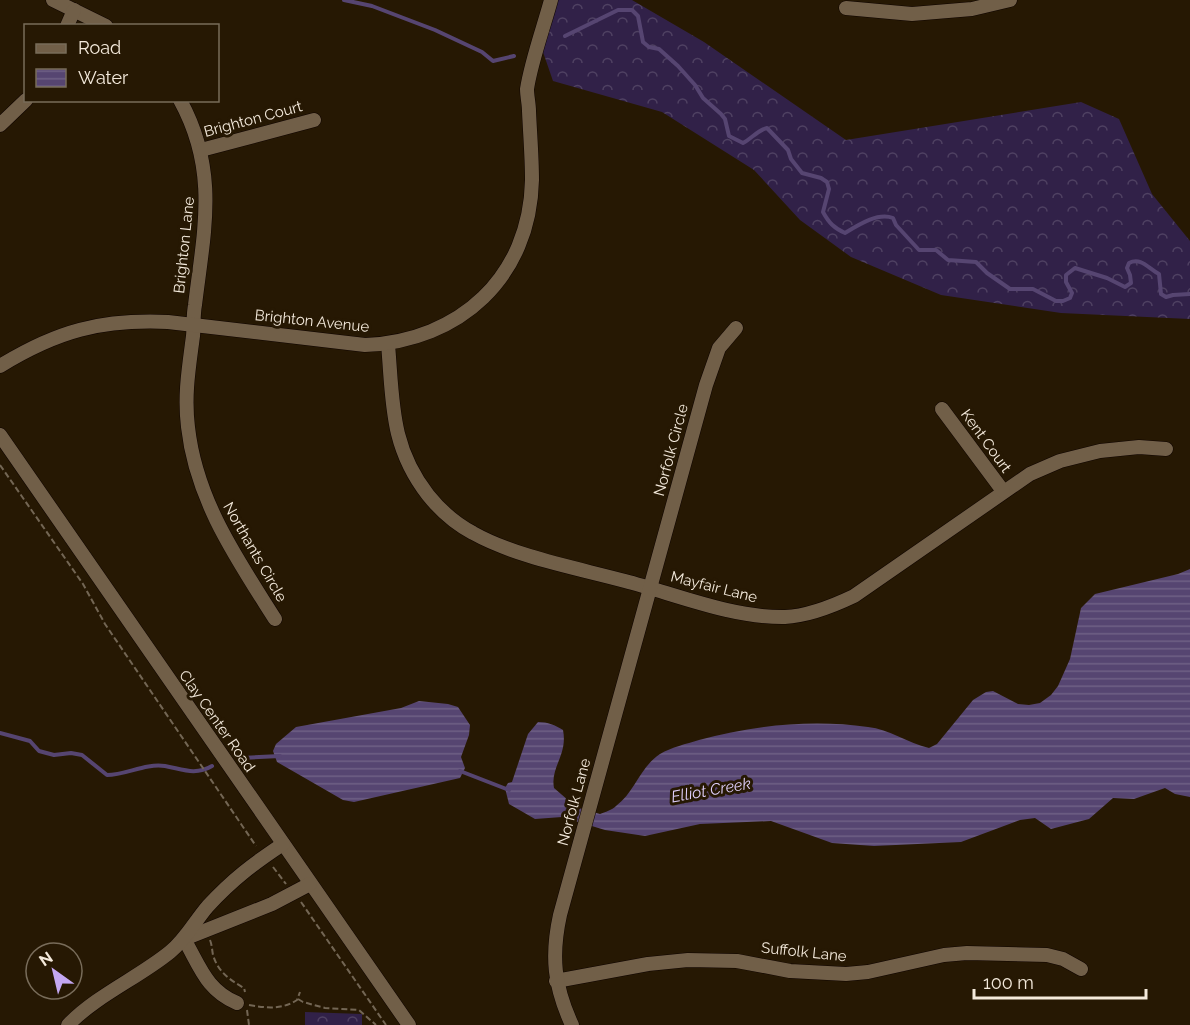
<svg xmlns="http://www.w3.org/2000/svg" width="1190" height="1025" viewBox="0 0 1190 1025" font-family="Raleway,sans-serif">
<style>
.forest{fill:url(#forest-crowns)}
.water{fill:url(#water-rules)}
.lines{fill:none;stroke-linecap:round;stroke-linejoin:round}
.stream{stroke:#564571;stroke-width:4}
.minor-casing{stroke:#0f0400;stroke-width:15}
.path{stroke:#736654;stroke-width:2;stroke-dasharray:6 3;stroke-linecap:butt}
.minor{stroke:#715f48;stroke-width:14}
.labels{text-anchor:middle;dominant-baseline:central;stroke-width:6;stroke-linejoin:round;paint-order:stroke}
.street-label{font-size:15px;fill:#f4eadc;stroke:#261803}
.water-label{font-size:16px;font-style:italic;fill:#dfcffb;stroke:#261803}
</style>
<defs>
<pattern id="forest-crowns" width="20" height="18" patternUnits="userSpaceOnUse" patternTransform="scale(1.5)"><rect width="20" height="18" fill="#312148"/><path d="M2 6a3 3 0 1 1 6 0M12 15a3 3 0 1 1 6 0" fill="none" stroke="#4f4162"/></pattern>
<pattern id="water-rules" width="6" height="5" patternUnits="userSpaceOnUse" patternTransform="scale(1.5)"><rect width="6" height="5" fill="#564571"/><path d="M0 2.5h6" fill="none" stroke="#6f6085"/></pattern>
</defs>
<rect width="100%" height="100%" fill="#261803"/>
<g class="forest">
<polygon points="558,0 632,0 704,42 846,140 1081,102 1119,119 1152,194 1190,241 1190,319 1061,313 941,295 851,257 800,220 754,170 662,112 553,81 543,52"/>
<polygon points="305,1012 362,1014 362,1025 305,1025"/>
</g>
<g class="water">
<path d="M 1190,569 L 1190,797 L 1175,794 L 1165,788 L 1134,799 L 1113,798 L 1089,819 L 1051,829 L 1035,818 L 1020,820 L 961,842 L 874,846 L 832,843 L 771,821 L 700,824 L 645,836 L 605,830 L 562,817 L 535,819 L 509,804 L 505,788 L 508,783 L 512,782 L 528,734 L 538,722 C 548,722 555,725 563,730 C 568,755 550,767 554,788 L 576,807 L 600,814 C 605,812 612,810 616,806 C 635,792 640,767 660,754 C 672,747 686,744 699,740 C 753,725 813,719 868,727 C 889,729 908,743 929,748 L 937,744 L 973,700 L 986,692 L 993,691 L 1018,704 L 1029,705 L 1040,703 L 1051,695 L 1058,686 L 1070,659 L 1081,608 L 1095,594 L 1178,574 Z"/>
<polygon points="419,701 448,704 458,707 470,725 469,735 461,757 465,768 460,778 354,802 343,800 277,762 273,751 276,744 296,727 401,708"/>
</g>
<g class="lines">
<g class="stream">
<polyline points="344,0 372,6 435,30 482,52 493,61 514,56"/>
<path d="M 565,36 L 618,10 L 632,10 L 638,16 L 643,42 L 649,47 L 659,49 L 678,66 L 695,85 L 703,98 L 721,114 L 725,119 L 729,136 L 743,143 C 751,139 758,130 767,128 L 788,150 L 791,159 L 802,173 L 821,178 L 827,182 L 829,189 L 823,212 C 829,223 834,228 845,233 C 858,225 878,212 893,218 L 896,225 L 919,250 L 936,250 L 948,260 L 976,262 L 987,273 L 1010,289 L 1033,289 L 1056,301 L 1063,301 L 1070,298 L 1072,293 L 1066,282 L 1066,275 L 1075,268 L 1107,278 L 1125,287 L 1131,283 L 1130,275 L 1127,268 L 1129,263 C 1141,257 1148,268 1159,274 L 1161,294 L 1166,297 L 1173,295 L 1190,294"/>
<path d="M 0,733 L 30,741 L 39,751 L 54,755 L 71,753 L 82,755 L 107,775 C 126,775 145,763 165,766 C 182,769 195,776 212,766"/>
<polyline points="242,758 280,756"/>
<polyline points="460,771 509,790"/>
</g>
<g class="minor-casing">
<g id="minor">
<polyline points="53,0 106,26"/>
<polyline points="846,8 912,14 972,9 1010,0"/>
<polyline points="67,26 74,10"/>
<path d="M 180,100 C 219,171 204,230 195,305 C 193,315 194,326 193,336 C 189,367 184,395 188,427 C 196,500 237,559 275,619"/>
<polyline points="0,125 26,100"/>
<polyline points="201,150 314,120"/>
<path d="M 388,344 C 393,402 390,446 428,495 C 440,510 456,524 473,533 C 516,557 577,568 625,581 C 675,594 732,618 785,617 C 809,616 833,606 854,596 L 1030,474 L 1060,461 L 1100,451 L 1139,447 L 1166,449"/>
<path d="M 0,366 C 57,331 101,319 168,322 L 365,345 C 460,341 530,277 532,180 C 532,157 530,134 529,111 C 529,104 527,96 527,89 C 531,62 544,26 551,0"/>
<polyline points="942,409 1003,491"/>
<polyline points="0,435 409,1025"/>
<polyline points="184,939 272,904 310,884"/>
<path d="M 184,939 C 200,966 206,990 237,1003"/>
<polyline points="556,981 648,964 688,960 737,961 790,971 846,974 868,972 944,955 967,953 1047,955 1063,959 1081,969"/>
<path d="M 68,1025 C 97,995 138,978 170,952 C 186,939 195,921 208,906 C 233,879 253,864 283,844"/>
<path d="M 572,1025 C 554,986 551,956 560,915 L 706,385 L 719,348 L 736,328"/>
</g>
</g>
<g class="path">
<polyline points="0,465 83,584 105,624 256,846"/>
<polyline points="273,867 286,884"/>
<polyline points="301,902 386,1025"/>
<path d="M 210,940 C 212,945 212,950 213,955 C 218,972 230,980 244,988 L 245,992"/>
<polyline points="298,999 303,1002 325,1008 359,1010 376,1025"/>
<path d="M 249,1005 C 267,1008 281,1010 297,1000 L 300,992"/>
<polyline points="247,1010 249,1025"/>
</g>
<use href="#minor" class="minor"/>
</g>
<g class="labels">
<g class="street-label">
<text transform="translate(253 119) rotate(-15)">Brighton Court</text>
<text transform="translate(184 245) rotate(-84)">Brighton Lane</text>
<text transform="translate(312 321) rotate(6)">Brighton Avenue</text>
<text transform="translate(986 441) rotate(54)">Kent Court</text>
<text transform="translate(671 450) rotate(-75)">Norfolk Circle</text>
<text transform="translate(255 552) rotate(60)">Northants Circle</text>
<text transform="translate(714 587) rotate(14)">Mayfair Lane</text>
<text transform="translate(217 721) rotate(55)">Clay Center Road</text>
<text transform="translate(574 802) rotate(-75)">Norfolk Lane</text>
<text transform="translate(804 952) rotate(6)">Suffolk Lane</text>
</g>
<g class="water-label">
<text transform="translate(711 790) rotate(-10)">Elliot Creek</text>
</g>
</g>
<rect x="24" y="24" width="195" height="78" fill="#261803" stroke="#786c5a" stroke-width="1.5"/>
<rect x="36" y="44" width="30" height="9" fill="#715f48" stroke="#786c5a" stroke-width="1.5"/>
<text x="78" y="54" font-size="18" fill="#f4eadc">Road</text>
<rect x="36" y="69" width="30" height="18" fill="url(#water-rules)" stroke="#786c5a" stroke-width="1.5"/>
<text x="78" y="84" font-size="18" fill="#f4eadc">Water</text>
<g transform="translate(54 971) rotate(326)"><circle r="28" fill="#261803" stroke="#786c5a" stroke-width="1.5"/>
<path d="M0-4.5L10 22L0 15L-10 22Z" fill="#c3a7f2"/>
<text y="-9" font-size="16" font-weight="bold" text-anchor="middle" fill="#f4eadc">N</text>
</g>
<path d="M974 989v9h172v-9" fill="none" stroke="#f4eadc" stroke-width="3"/>
<text x="983" y="989" font-size="18" fill="#f4eadc" stroke="#261803" stroke-width="4.5" paint-order="stroke">100 m</text>
</svg>
